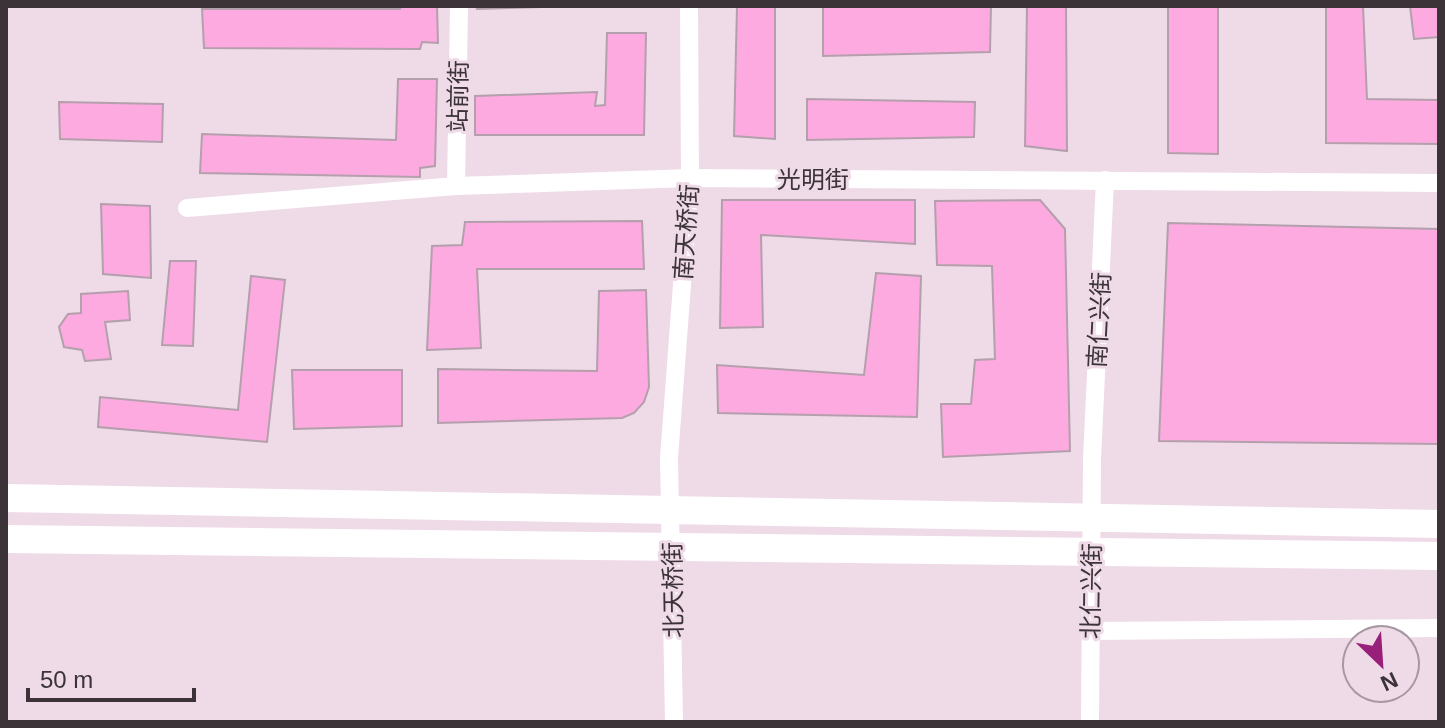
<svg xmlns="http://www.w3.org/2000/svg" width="1445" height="728" viewBox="0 0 1445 728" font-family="Helvetica,'Noto Sans SC',sans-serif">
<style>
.building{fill:#fcaadf;stroke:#b49fac;stroke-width:2}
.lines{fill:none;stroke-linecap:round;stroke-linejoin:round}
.minor{stroke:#fff;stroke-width:18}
.primary{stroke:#fff;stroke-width:28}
.labels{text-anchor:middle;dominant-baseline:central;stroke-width:6;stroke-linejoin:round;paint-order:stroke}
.street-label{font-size:24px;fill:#3b3338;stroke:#efdae7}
</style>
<rect width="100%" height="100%" fill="#efdae7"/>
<g class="building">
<polygon points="400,6 437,6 438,43 422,42 420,49 204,48 202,9 400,9"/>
<polygon points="476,6 579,6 477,9"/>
<polygon points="737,6 775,6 775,139 734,136"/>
<polygon points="823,6 991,6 990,52 823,56"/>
<polygon points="1027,6 1066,6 1067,151 1025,146"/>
<polygon points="1168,6 1218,6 1218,154 1168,153"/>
<polygon points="1326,6 1363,6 1367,99 1439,100 1439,144 1326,143"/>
<polygon points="1410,6 1439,6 1439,37 1414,39"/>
<polygon points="607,33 646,33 644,135 475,135 475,96 597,92 595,106 605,105"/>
<polygon points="398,79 437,79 435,166 420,168 420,177 200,173 202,134 396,140"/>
<polygon points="807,99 975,102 974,137 807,140"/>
<polygon points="59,102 163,104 162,142 60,139"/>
<polygon points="722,200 915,200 915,244 761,235 763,327 720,328"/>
<polygon points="1040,200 1065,229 1070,451 943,457 941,404 971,404 975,360 995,359 992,266 937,265 935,201"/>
<polygon points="101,204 150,206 151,278 103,274"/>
<polygon points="642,221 644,269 477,269 481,348 427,350 432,246 462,245 465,222"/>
<polygon points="1168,223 1439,229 1439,444 1159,441"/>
<polygon points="170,261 196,261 193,346 162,345"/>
<polygon points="876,273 921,276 917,417 718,413 717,365 864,375"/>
<polygon points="251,276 285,280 267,442 98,427 100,397 238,410"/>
<polygon points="646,290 649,387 644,402 634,413 622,418 438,423 438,369 597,371 599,291"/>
<polygon points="128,291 130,320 105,322 111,359 85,361 82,350 64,347 59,327 68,314 81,313 81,294"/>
<polygon points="292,370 402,370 402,426 294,429"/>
</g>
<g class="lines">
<g class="minor">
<polyline points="456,186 459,6"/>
<polyline points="187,208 456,186 690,178 1439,183"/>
<polyline points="1090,631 1439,628"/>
<polyline points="674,722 669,458 690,178 689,6"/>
<polyline points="1090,722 1092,460 1105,180"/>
</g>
<g class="primary">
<polyline points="6,498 1439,524"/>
<polyline points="6,539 1439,556"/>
</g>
</g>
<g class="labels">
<g class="street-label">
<text transform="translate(458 96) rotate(-89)">站前街</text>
<text x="813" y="179">光明街</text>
<text transform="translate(686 232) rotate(-86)">南天桥街</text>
<text transform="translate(1099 320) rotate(-87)">南仁兴街</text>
<text transform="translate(673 590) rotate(-91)">北天桥街</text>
<text transform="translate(1091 591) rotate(-89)">北仁兴街</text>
</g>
</g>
<rect width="1445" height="728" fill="none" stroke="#3b3338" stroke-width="16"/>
<g transform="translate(1381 664) rotate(155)"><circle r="38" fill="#efdae7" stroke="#a797a1" stroke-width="2"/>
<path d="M0-6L14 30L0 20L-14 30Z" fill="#99207a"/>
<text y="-12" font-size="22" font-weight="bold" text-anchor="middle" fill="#3b3338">N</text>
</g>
<path d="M28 688v12h166v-12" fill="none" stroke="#3b3338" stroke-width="4"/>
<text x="40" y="688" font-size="24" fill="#3b3338" stroke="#efdae7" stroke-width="6" paint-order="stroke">50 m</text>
</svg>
